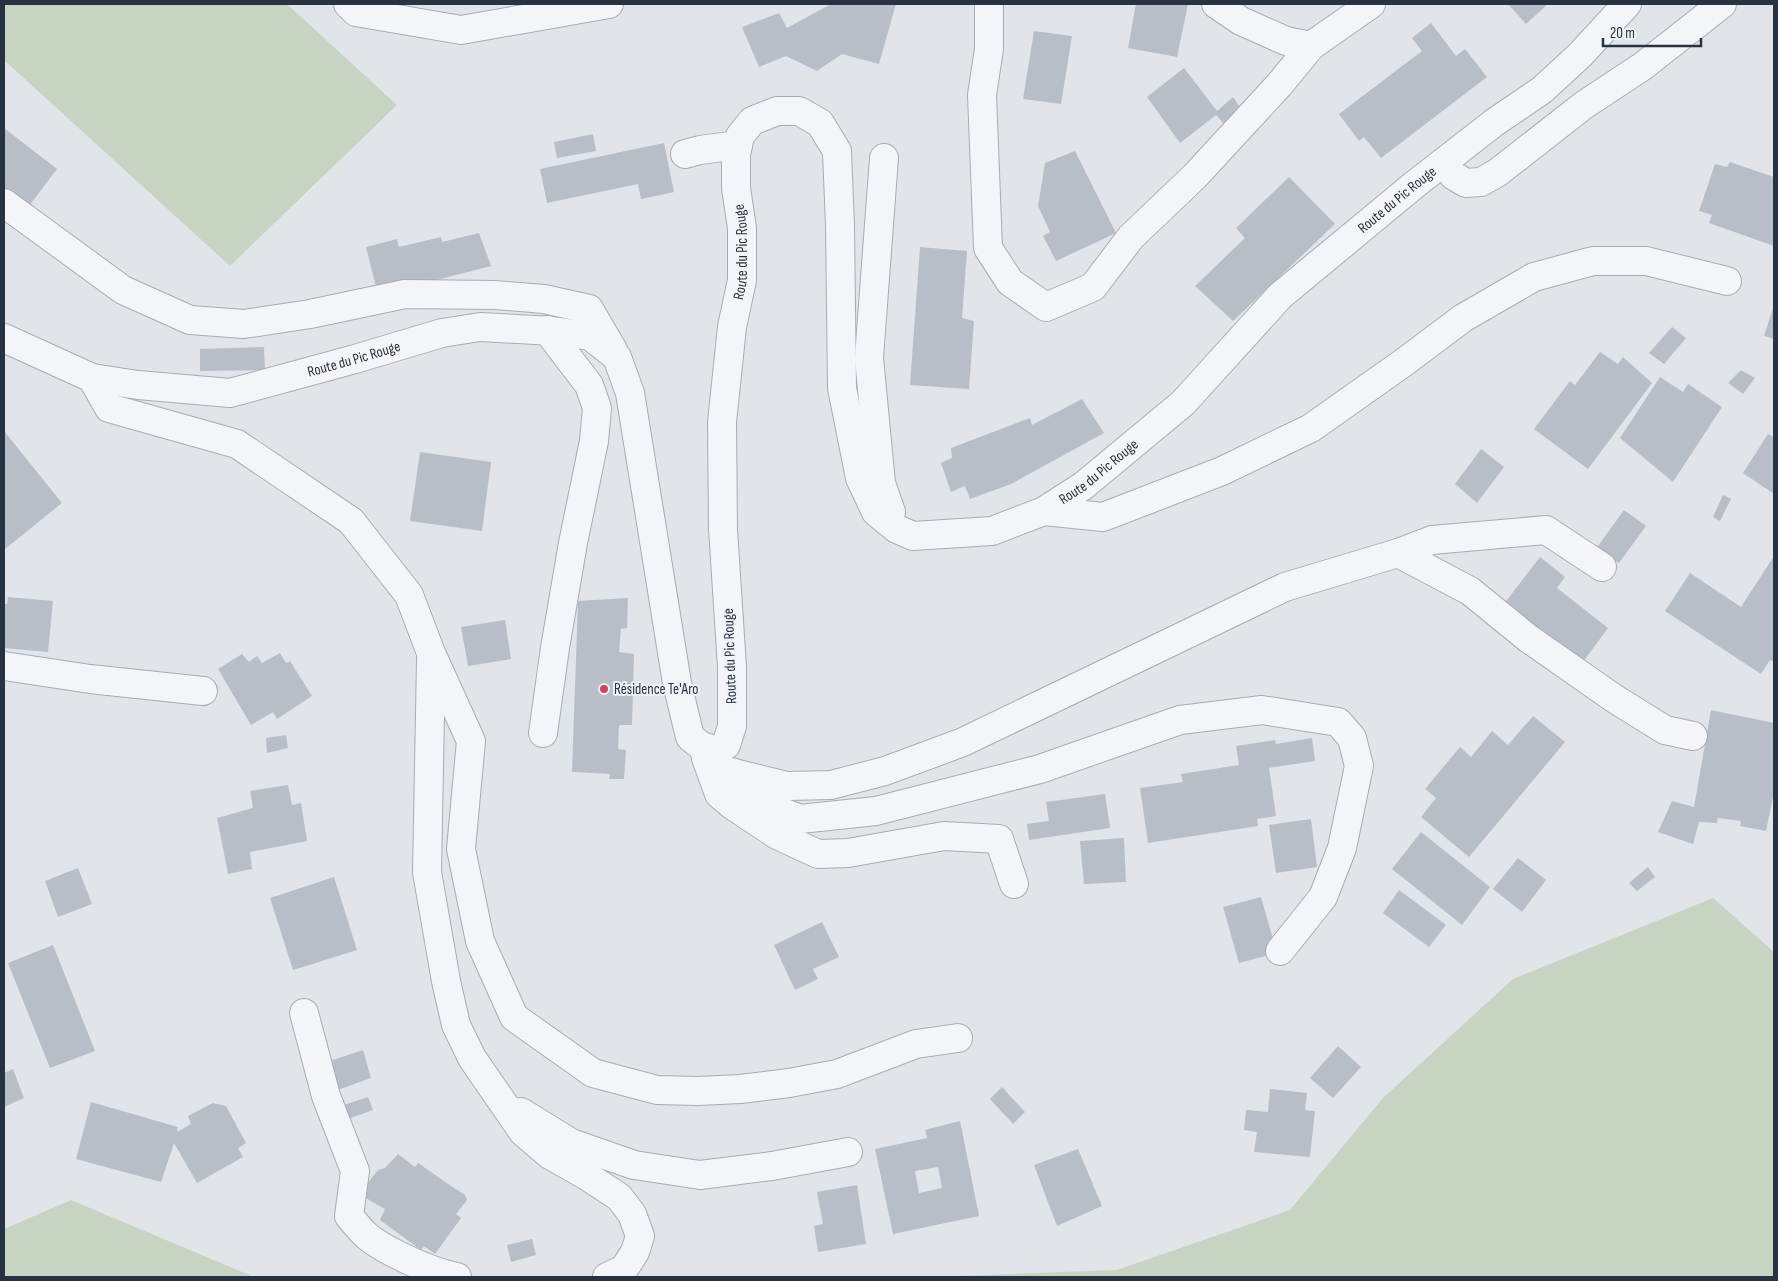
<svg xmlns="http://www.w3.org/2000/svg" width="1778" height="1281" viewBox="0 0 1778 1281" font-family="'Sofia Sans Condensed',sans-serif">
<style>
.green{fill:#c7d4c2}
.building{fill:#b8bec7;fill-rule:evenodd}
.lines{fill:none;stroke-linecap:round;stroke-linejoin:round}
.minor-casing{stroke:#a6acb4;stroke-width:30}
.minor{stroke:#f4f5f8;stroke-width:28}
.poi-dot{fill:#d3425b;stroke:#f0f3f7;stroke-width:2}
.labels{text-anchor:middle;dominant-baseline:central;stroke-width:4;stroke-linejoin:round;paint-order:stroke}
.street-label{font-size:15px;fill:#283342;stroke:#f0f3f7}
.poi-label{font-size:15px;fill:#283342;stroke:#f0f3f7;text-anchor:start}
</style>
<rect width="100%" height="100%" fill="#e1e5ea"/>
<g class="green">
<polygon points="4,4 287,4 397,105 230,266 4,60"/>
<polygon points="1713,898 1774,952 1774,1277 926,1277 1117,1270 1290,1210 1383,1098 1513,979"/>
<polygon points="71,1200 254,1277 4,1277 4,1229"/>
</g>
<g class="building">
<polygon points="831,4 896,4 879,64 842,54 817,71 786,56 759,67 742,27 779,13 787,28"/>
<polygon points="1136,4 1188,4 1177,57 1128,48"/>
<polygon points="1508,4 1548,4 1526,24"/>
<polygon points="1431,23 1456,56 1465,49 1487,77 1381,158 1364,137 1359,141 1339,114 1422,51 1412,38"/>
<polygon points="1034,31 1072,36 1061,104 1023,99"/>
<polygon points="1184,68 1217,111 1233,97 1242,110 1226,126 1216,115 1180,143 1147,97"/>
<polygon points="4,128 57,169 26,210 4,192"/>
<polygon points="593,134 596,151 557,158 554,142"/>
<polygon points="664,143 674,192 641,199 638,184 547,203 540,169"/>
<polygon points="1075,151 1116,233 1056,261 1043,236 1050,232 1038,206 1045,163"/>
<polygon points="1730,162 1774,177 1774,246 1709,223 1712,215 1699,211 1715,164 1727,167"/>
<polygon points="1289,177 1335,224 1233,321 1195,286 1245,238 1236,228"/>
<polygon points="479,233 491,266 378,295 366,247 397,239 399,247 441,237 442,242"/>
<polygon points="920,247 967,251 962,318 974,321 969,389 910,385"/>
<polygon points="1774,305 1774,339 1764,336"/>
<polygon points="1672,327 1686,338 1664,364 1649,353"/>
<polygon points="264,347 265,370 200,371 200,349"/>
<polygon points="1600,352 1618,364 1623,357 1652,383 1588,469 1534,429 1570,381 1575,385"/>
<polygon points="1741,370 1755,378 1743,394 1728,383"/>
<polygon points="1660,377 1683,392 1688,384 1722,407 1673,482 1620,438"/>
<polygon points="1082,399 1104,433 1011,484 970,499 965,486 951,492 941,463 952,458 951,448 1030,418 1032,425"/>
<polygon points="4,431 62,503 5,549 4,548"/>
<polygon points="1768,434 1774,437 1774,494 1743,473"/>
<polygon points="1481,449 1504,467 1477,503 1455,484"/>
<polygon points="420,452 491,462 482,531 410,521"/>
<polygon points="1723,495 1731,499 1720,521 1713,517"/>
<polygon points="1624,510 1646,526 1619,563 1596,549"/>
<polygon points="1774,556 1774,662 1770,660 1761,674 1665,611 1690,573 1741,607"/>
<polygon points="1540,557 1565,577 1557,588 1608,628 1580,666 1503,605"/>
<polygon points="8,597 53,601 48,652 4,648 4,604 7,604"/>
<polygon points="628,598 627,628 621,629 619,652 634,654 632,725 619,725 618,749 626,750 624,779 609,779 610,774 572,772 578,601"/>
<polygon points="505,620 511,659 468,666 461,627"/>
<polygon points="280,653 286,663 290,661 312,696 277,719 273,712 251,725 218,669 242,654 249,662 257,656 262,663"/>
<polygon points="1711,710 1774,723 1774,792 1766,831 1740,826 1741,821 1718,818 1717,823 1699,822 1693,844 1658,832 1672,801 1694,807"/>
<polygon points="1533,716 1565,742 1469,857 1421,817 1436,798 1425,789 1460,747 1471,757 1492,731 1508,745"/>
<polygon points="286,735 288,748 267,753 266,738"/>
<polygon points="1312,738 1315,761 1269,768 1276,816 1257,819 1258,826 1148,843 1140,788 1183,782 1181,774 1239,765 1236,746 1275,740 1276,744"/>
<polygon points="288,785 292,805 301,803 307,841 250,852 252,869 228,874 217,818 253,808 250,791"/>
<polygon points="1105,794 1110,828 1029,840 1027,824 1049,821 1046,802"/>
<polygon points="1311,819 1317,867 1276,873 1269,825"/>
<polygon points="1421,832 1490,887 1462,925 1392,869"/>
<polygon points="1124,838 1126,882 1084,884 1080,841"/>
<polygon points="1518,858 1546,880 1522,912 1493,889"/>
<polygon points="1648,867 1655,877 1637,891 1629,883"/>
<polygon points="78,868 92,904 58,917 45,881"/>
<polygon points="334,877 357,950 293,970 270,898"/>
<polygon points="1399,890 1446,925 1429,947 1383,913"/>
<polygon points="1261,897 1277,953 1239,963 1223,907"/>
<polygon points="822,922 839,957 813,969 818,979 795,990 774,945"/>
<polygon points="53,945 95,1051 50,1068 8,963"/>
<polygon points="1338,1046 1361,1067 1333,1098 1310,1078"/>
<polygon points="363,1050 371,1078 335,1091 327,1062"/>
<polygon points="13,1069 24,1098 4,1107 4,1073"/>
<polygon points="1002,1087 1025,1112 1013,1124 990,1099"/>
<polygon points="1270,1089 1307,1093 1305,1110 1315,1111 1310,1157 1254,1152 1257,1132 1244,1130 1246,1110 1268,1112"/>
<polygon points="368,1097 373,1110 342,1121 338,1107"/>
<polygon points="91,1102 178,1127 177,1132 191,1124 188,1116 213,1103 226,1106 246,1143 238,1148 243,1157 197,1183 174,1143 161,1182 76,1159"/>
<path d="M 960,1121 L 979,1216 L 893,1234 L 875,1149 L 927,1138 L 925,1130 ZM 938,1167 L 942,1188 L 919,1193 L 915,1171 Z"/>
<polygon points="1078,1149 1102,1206 1057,1226 1034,1165"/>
<polygon points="398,1154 415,1167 418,1163 448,1184 465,1195 467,1200 456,1214 461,1218 435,1254 424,1246 421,1250 380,1220 385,1209 364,1197 363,1189 378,1170 385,1168"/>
<polygon points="857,1185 866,1244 818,1252 814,1226 823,1224 817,1192"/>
<polygon points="532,1239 536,1255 511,1262 507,1245"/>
</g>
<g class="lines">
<g class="minor-casing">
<g id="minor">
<polyline points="348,4 356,12 461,30 609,4"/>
<polyline points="989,4 989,49 982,95 988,248 1010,282 1046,307 1093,287 1131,237 1195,176 1279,85 1311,46 1371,4"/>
<polyline points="1216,4 1241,21 1286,41 1311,46"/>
<polyline points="685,154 700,150 738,145"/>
<polyline points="884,158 869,358 881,483 891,512"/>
<polyline points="1443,163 1454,176 1466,183 1481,182 1497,173 1584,105 1643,66 1722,4"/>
<polyline points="4,203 123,290 190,320 244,324 310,314 405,294 495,295 544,299 589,309 613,350"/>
<path id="s1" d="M 4,338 L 92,378 L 138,385 L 230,393 L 355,359 L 442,333 L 480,327 L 553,331 L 590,336 L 617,357 L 630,393 L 677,683 L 690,737 L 700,745 L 716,751 L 726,745 L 732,726 L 732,667 L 723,529 L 722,422 L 732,327 L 742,280 L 742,228 L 736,188 L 736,154 L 740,136 L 752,121 L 777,111 L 799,111 L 820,123 L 837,151 L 840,226 L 842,388 L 860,478 L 876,512 L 897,529 L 913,536 L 992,531 L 1044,511 L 1083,486 L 1183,403 L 1280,296 L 1414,185 L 1495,122 L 1542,90 L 1580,55 L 1627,4"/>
<polyline points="92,378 109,408 237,444 351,521 409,595 431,653 471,741 461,849 480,941 514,1017 593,1073 657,1090 698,1091 740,1089 789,1083 837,1074 916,1044 958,1038"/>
<polyline points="1044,511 1103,517 1222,471 1311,428 1403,363 1463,318 1534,277 1593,261 1646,261 1727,281"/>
<polyline points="1398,553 1470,591 1529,639 1615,699 1665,730 1693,736"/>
<polyline points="431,660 427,872 446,981 456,1025 472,1058 523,1132 550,1155 587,1176 619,1197 632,1214 640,1236 635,1252 624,1269 607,1277"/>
<polyline points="4,666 90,679 203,691"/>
<polyline points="543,733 555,648 573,543 594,441 597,408 589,385 547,330"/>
<polyline points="704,747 706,758 719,794 732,805 777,835 818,854 848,853 944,836 999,839 1014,884"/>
<polyline points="732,772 740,785 752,796 775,809 800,819 876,811 1040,769 1180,720 1262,710 1338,722 1352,738 1359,766 1342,848 1323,897 1280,951"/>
<polyline points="734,773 787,786 831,785 885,771 963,742 1285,587 1398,553 1432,540 1546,530 1602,567"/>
<path d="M 304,1013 L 326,1096 L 355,1171 L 349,1216 C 355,1223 361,1231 368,1237 C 387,1252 433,1273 457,1277"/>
<polyline points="521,1112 571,1143 634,1165 700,1175 772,1166 848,1152"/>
</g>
</g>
<use href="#minor" class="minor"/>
</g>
<circle class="poi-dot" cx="604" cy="689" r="5"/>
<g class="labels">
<g class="street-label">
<text stroke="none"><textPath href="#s1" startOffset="2824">Route du Pic Rouge</textPath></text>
<text stroke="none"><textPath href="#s1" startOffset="1564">Route du Pic Rouge</textPath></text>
<text stroke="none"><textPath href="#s1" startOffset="364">Route du Pic Rouge</textPath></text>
<text stroke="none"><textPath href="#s1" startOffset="2419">Route du Pic Rouge</textPath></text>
<text transform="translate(730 656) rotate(-92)">Route du Pic Rouge</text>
</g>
<g class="poi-label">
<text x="614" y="689">Résidence Te'Aro</text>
</g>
</g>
<rect width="1778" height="1281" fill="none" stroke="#283342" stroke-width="10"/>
<path d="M1603 38v8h98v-8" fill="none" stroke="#283342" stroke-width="2.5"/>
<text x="1610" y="38" font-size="15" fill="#283342" stroke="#f0f3f7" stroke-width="4" paint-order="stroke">20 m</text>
</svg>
